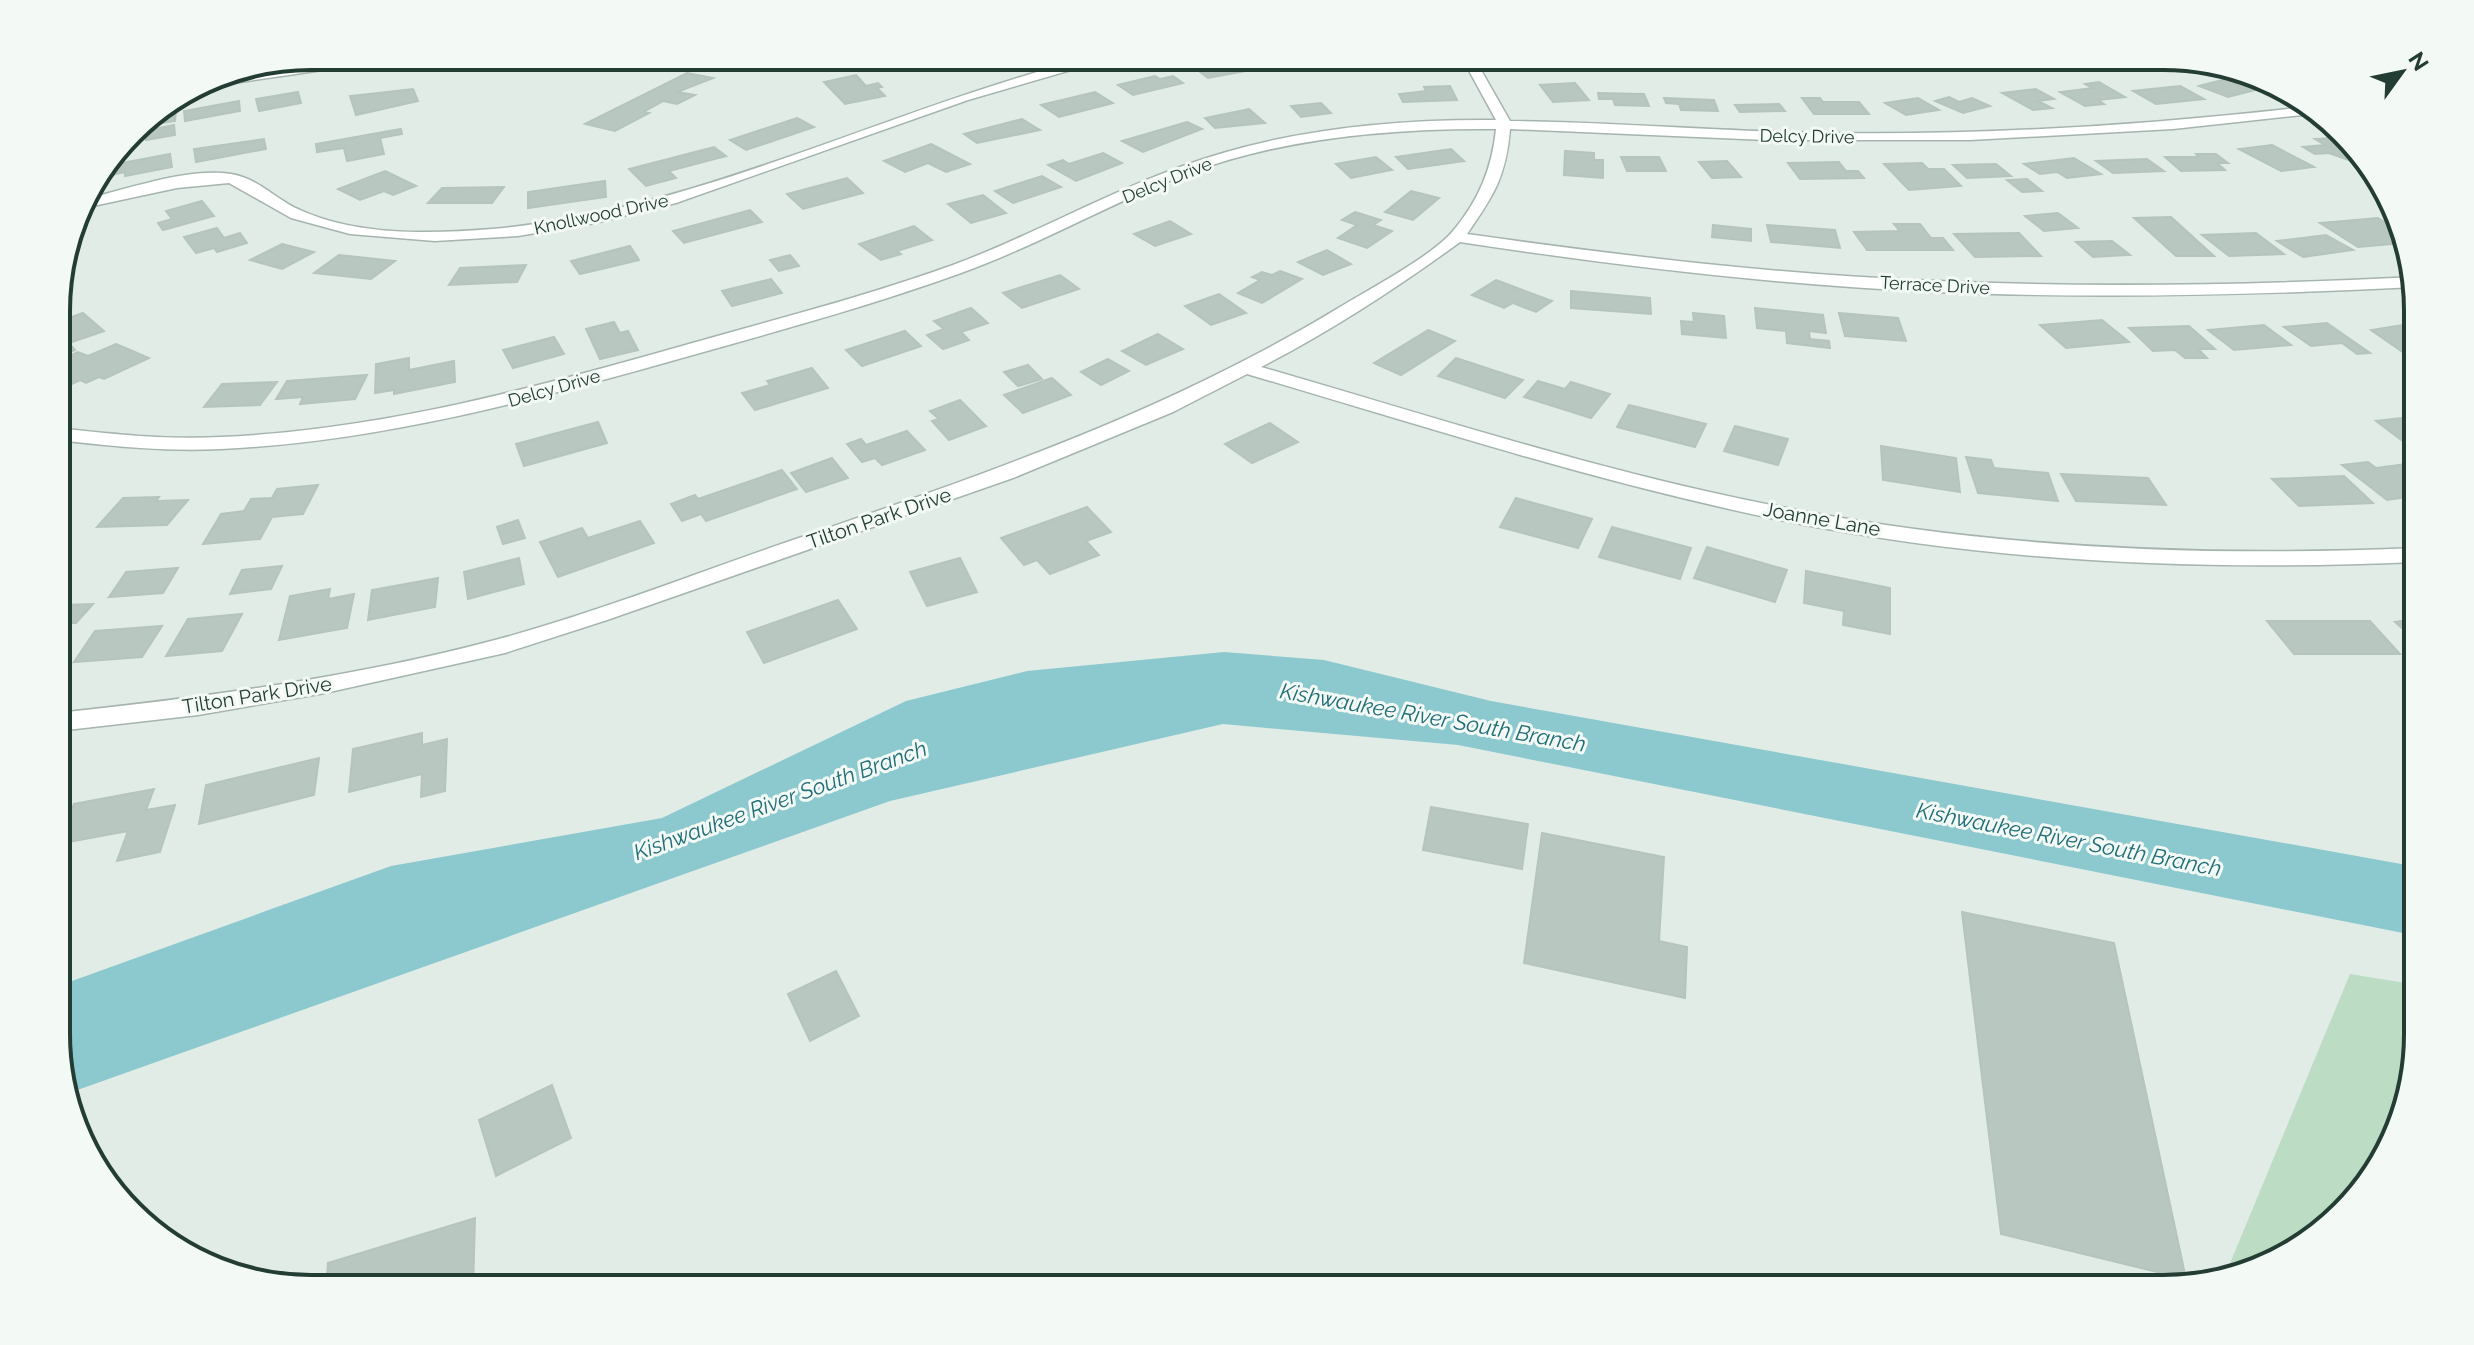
<svg xmlns="http://www.w3.org/2000/svg" width="2474" height="1345" viewBox="0 0 2474 1345" font-family="Raleway,sans-serif">
<style>
.green{fill:#bcdcc3}
.water{fill:#8cc9cf}
.building{fill:#b8c7c0;stroke:#b5c5be;stroke-width:2}
.lines{fill:none;stroke-linecap:round;stroke-linejoin:round}
.minor-casing{stroke:#a5b4ae;stroke-width:3}
.tertiary-casing{stroke:#a5b4ae;stroke-width:3}
.minor{fill:#fff;fill-rule:evenodd}
.tertiary{fill:#fff;fill-rule:evenodd}
.labels{text-anchor:middle;dominant-baseline:central;stroke-width:6;stroke-linejoin:round;paint-order:stroke}
.far-street-label{font-size:18px;fill:#233d34;stroke:#f3f9f5}
.street-label{font-size:20px;fill:#233d34;stroke:#f3f9f5}
.water-label{font-size:22px;font-style:italic;fill:#1f6d77;stroke:#f3f9f5}
.rim{fill:none;stroke:#233d34;stroke-width:4}
</style>
<rect width="100%" height="100%" fill="#e2ece7"/>
<polygon class="green" points="2350,974 2418,985 2418,1034 2391,1147 2304,1246 2226,1273"/>
<polygon class="water" points="1224,652 1324,660 1491,701 2418,867 2418,936 1458,745 1223,724 890,801 69,1093 58,1068 58,986 391,866 662,818 906,701 1027,671"/>
<g class="building">
<polygon points="941,56 998,56 999,57 954,66"/>
<polygon points="1377,56 1415,56 1418,60 1381,63"/>
<polygon points="1636,56 1668,56 1671,61 1639,61"/>
<polygon points="1233,61 1246,71 1208,78 1195,68"/>
<polygon points="687,73 713,78 677,92 695,95 677,104 663,101 643,112 649,113 615,131 585,124"/>
<polygon points="856,75 866,86 878,83 882,87 877,88 885,96 845,104 824,82"/>
<polygon points="1155,76 1160,79 1173,76 1183,83 1133,95 1118,85"/>
<polygon points="2234,77 2263,88 2228,97 2199,86"/>
<polygon points="2099,82 2125,97 2098,100 2104,104 2085,106 2060,92 2093,88 2085,84"/>
<polygon points="1575,83 1589,100 1553,102 1540,85"/>
<polygon points="1450,86 1457,100 1403,102 1399,94 1426,91 1424,87"/>
<polygon points="2180,86 2204,99 2156,104 2133,91"/>
<polygon points="413,89 418,101 356,115 350,96"/>
<polygon points="2036,89 2054,99 2038,101 2052,108 2033,110 2002,93"/>
<polygon points="298,92 301,103 259,111 256,99"/>
<polygon points="1095,92 1113,103 1059,117 1041,105"/>
<polygon points="1598,93 1644,94 1649,106 1615,105 1613,99 1599,99"/>
<polygon points="1949,97 1959,102 1972,98 1990,106 1963,113 1935,101"/>
<polygon points="1664,98 1714,100 1718,111 1681,110 1679,104 1666,103"/>
<polygon points="1802,98 1820,98 1823,102 1859,102 1869,114 1814,114"/>
<polygon points="1918,98 1939,110 1906,115 1885,103"/>
<polygon points="239,101 240,111 185,121 184,111"/>
<polygon points="1321,103 1331,113 1301,117 1291,106"/>
<polygon points="1779,104 1785,111 1740,112 1735,105"/>
<polygon points="1249,109 1265,123 1215,128 1205,118"/>
<polygon points="176,111 175,121 137,127 149,115"/>
<polygon points="797,118 814,127 746,150 730,140"/>
<polygon points="1022,119 1040,130 977,143 964,134"/>
<polygon points="1187,122 1202,129 1143,152 1122,141"/>
<polygon points="174,125 175,135 146,140 145,131"/>
<polygon points="401,129 402,134 380,138 384,154 347,161 344,148 317,152 316,144"/>
<polygon points="2332,138 2351,148 2366,161 2354,162 2329,153 2315,154 2303,147 2325,145 2315,139"/>
<polygon points="264,139 266,149 196,162 194,149"/>
<polygon points="931,144 970,164 946,172 928,163 905,172 884,161"/>
<polygon points="2272,145 2314,167 2281,171 2239,149"/>
<polygon points="714,147 726,156 669,171 676,178 646,186 629,169"/>
<polygon points="1451,149 1464,161 1408,169 1396,157"/>
<polygon points="1565,151 1594,153 1594,160 1603,160 1603,178 1564,175"/>
<polygon points="1103,153 1122,163 1076,181 1048,165 1063,160 1069,164"/>
<polygon points="170,154 172,167 125,176 125,172 103,177 107,166"/>
<polygon points="2196,154 2216,154 2228,163 2217,163 2225,170 2181,171 2165,157 2199,157"/>
<polygon points="1376,157 1392,170 1351,178 1336,164"/>
<polygon points="1621,157 1659,157 1666,171 1627,171"/>
<polygon points="2074,158 2101,174 2067,178 2057,172 2040,174 2024,164"/>
<polygon points="2147,159 2164,171 2113,173 2096,161"/>
<polygon points="1727,161 1741,177 1712,178 1699,162"/>
<polygon points="1839,162 1846,171 1858,171 1864,178 1800,179 1788,163"/>
<polygon points="1922,163 1928,169 1944,169 1961,186 1909,190 1884,164"/>
<polygon points="1996,164 2011,176 1967,178 1953,165"/>
<polygon points="385,171 416,186 393,195 384,191 360,200 338,189"/>
<polygon points="1042,176 1061,187 1013,203 995,191"/>
<polygon points="847,178 863,193 803,209 787,194"/>
<polygon points="2027,179 2042,191 2022,192 2007,180"/>
<polygon points="605,181 606,197 528,208 528,192"/>
<polygon points="504,187 492,203 428,203 442,188"/>
<polygon points="1411,191 1439,198 1413,220 1385,212"/>
<polygon points="983,195 1006,213 971,223 948,204"/>
<polygon points="202,201 214,216 163,230 158,223 172,219 166,211"/>
<polygon points="750,210 762,222 684,243 673,231"/>
<polygon points="1355,212 1381,220 1373,225 1392,231 1367,248 1338,238 1357,225 1342,220"/>
<polygon points="2058,213 2078,228 2044,231 2025,216"/>
<polygon points="2171,217 2214,256 2176,256 2134,218"/>
<polygon points="2378,218 2398,231 2403,243 2358,247 2320,223"/>
<polygon points="1170,221 1191,234 1155,246 1134,234"/>
<polygon points="1894,224 1920,224 1931,238 1943,238 1953,250 1867,250 1854,232 1900,231"/>
<polygon points="1713,225 1751,229 1751,241 1712,237"/>
<polygon points="1767,225 1835,230 1840,248 1771,242"/>
<polygon points="914,226 932,240 897,251 901,254 881,260 859,244"/>
<polygon points="217,228 224,238 240,233 247,243 217,252 214,248 196,253 184,237"/>
<polygon points="2019,233 2041,256 1975,257 1954,234"/>
<polygon points="2256,233 2284,254 2229,256 2202,235"/>
<polygon points="2326,235 2353,250 2303,257 2277,241"/>
<polygon points="2112,241 2130,255 2093,257 2076,242"/>
<polygon points="282,244 314,252 282,269 250,260"/>
<polygon points="630,246 639,260 580,274 571,261"/>
<polygon points="1327,250 1351,264 1323,275 1298,262"/>
<polygon points="339,255 395,261 371,279 314,273"/>
<polygon points="790,255 799,266 779,271 770,260"/>
<polygon points="526,265 517,282 449,285 460,268"/>
<polygon points="1280,271 1302,279 1262,303 1238,293 1260,280 1252,277 1262,272 1272,275"/>
<polygon points="1060,275 1079,289 1022,308 1003,293"/>
<polygon points="771,279 782,293 732,306 722,291"/>
<polygon points="1496,280 1552,301 1536,312 1513,303 1504,308 1472,295"/>
<polygon points="1571,291 1650,298 1651,314 1571,308"/>
<polygon points="1219,294 1246,313 1211,325 1185,306"/>
<polygon points="971,308 988,323 961,332 969,340 943,349 927,335 944,329 934,321"/>
<polygon points="1755,308 1823,315 1826,333 1809,331 1810,339 1829,341 1830,348 1787,343 1786,331 1757,328"/>
<polygon points="83,313 104,331 69,343 75,350 57,356 57,322"/>
<polygon points="1693,313 1724,316 1726,338 1682,334 1681,321 1694,322"/>
<polygon points="1839,313 1898,318 1906,341 1845,336"/>
<polygon points="2102,320 2129,342 2066,348 2040,325"/>
<polygon points="614,322 620,333 628,331 638,350 600,359 586,329"/>
<polygon points="2327,323 2370,353 2357,354 2342,343 2311,346 2284,327"/>
<polygon points="2416,323 2416,354 2407,355 2371,330"/>
<polygon points="2264,325 2291,345 2234,350 2208,330"/>
<polygon points="2189,326 2215,349 2198,349 2207,358 2185,358 2175,350 2153,351 2129,328"/>
<polygon points="1428,330 1455,341 1401,375 1374,363"/>
<polygon points="905,331 921,346 862,366 846,350"/>
<polygon points="1158,334 1183,349 1146,365 1122,351"/>
<polygon points="554,337 564,354 513,368 503,350"/>
<polygon points="116,344 149,358 104,379 99,377 86,383 80,380 66,387 57,383 57,361 78,352 88,356"/>
<polygon points="409,358 409,370 454,361 455,382 394,394 394,390 375,393 376,364"/>
<polygon points="1456,358 1523,380 1505,398 1438,376"/>
<polygon points="1108,359 1129,371 1101,385 1081,372"/>
<polygon points="1028,365 1042,379 1018,386 1004,372"/>
<polygon points="812,368 828,388 755,410 742,393 770,385 767,381"/>
<polygon points="367,375 355,399 300,404 303,397 276,399 287,381"/>
<polygon points="1052,378 1071,395 1023,413 1004,395"/>
<polygon points="1538,381 1565,389 1571,382 1610,394 1591,418 1524,397"/>
<polygon points="277,382 260,405 204,407 222,384"/>
<polygon points="960,400 986,426 949,440 932,421 939,419 930,411"/>
<polygon points="1629,405 1706,424 1695,447 1617,427"/>
<polygon points="2401,418 2416,429 2416,451 2376,421"/>
<polygon points="598,422 607,443 524,466 516,444"/>
<polygon points="1270,423 1298,442 1252,463 1225,444"/>
<polygon points="1735,426 1788,439 1778,465 1724,451"/>
<polygon points="907,431 925,450 882,465 875,458 862,462 847,444 861,439 866,445"/>
<polygon points="1881,446 1956,458 1960,492 1883,480"/>
<polygon points="1966,457 1991,460 1994,468 2048,473 2058,501 1978,493"/>
<polygon points="832,458 848,478 806,492 791,473"/>
<polygon points="2368,462 2376,468 2415,463 2416,496 2387,500 2342,465"/>
<polygon points="782,470 797,489 706,521 701,514 682,521 671,504 695,495 698,499"/>
<polygon points="2061,474 2148,478 2166,505 2076,501"/>
<polygon points="2344,476 2373,503 2299,506 2272,479"/>
<polygon points="318,485 303,514 272,517 260,539 203,544 221,514 244,511 251,499 272,498 277,489"/>
<polygon points="159,497 156,501 188,500 167,525 97,527 123,498"/>
<polygon points="1516,498 1592,519 1578,548 1500,527"/>
<polygon points="1087,507 1111,532 1086,541 1099,555 1050,574 1037,560 1024,565 1001,538"/>
<polygon points="518,520 525,538 503,544 497,527"/>
<polygon points="640,521 654,543 558,577 540,542 582,528 588,538"/>
<polygon points="1612,527 1691,548 1680,579 1599,557"/>
<polygon points="1707,547 1787,570 1775,602 1694,578"/>
<polygon points="519,558 524,584 468,599 464,572"/>
<polygon points="960,558 977,592 927,606 910,572"/>
<polygon points="282,566 271,589 230,594 242,570"/>
<polygon points="178,568 163,593 109,597 126,572"/>
<polygon points="1806,571 1890,588 1890,634 1843,625 1844,611 1804,603"/>
<polygon points="438,578 435,607 368,620 372,590"/>
<polygon points="330,589 328,599 354,594 347,628 279,640 290,596"/>
<polygon points="838,600 857,629 764,663 747,632"/>
<polygon points="93,604 76,623 57,623 57,609 61,605"/>
<polygon points="242,614 222,651 166,656 188,619"/>
<polygon points="2417,619 2417,641 2395,622"/>
<polygon points="2267,621 2370,621 2400,654 2294,654"/>
<polygon points="162,626 142,657 74,662 95,631"/>
<polygon points="422,733 422,745 447,739 445,791 421,797 422,774 349,792 353,749"/>
<polygon points="319,758 314,795 199,824 206,785"/>
<polygon points="154,789 146,810 175,805 160,852 117,861 128,831 58,844 74,804"/>
<polygon points="1431,807 1528,824 1522,869 1423,850"/>
<polygon points="1542,833 1664,857 1659,941 1687,947 1685,998 1524,963"/>
<polygon points="1962,912 2114,943 2186,1279 2001,1234"/>
<polygon points="836,971 859,1016 810,1041 788,994"/>
<polygon points="552,1085 571,1138 496,1176 479,1120"/>
<polygon points="475,1218 473,1289 326,1289 328,1263"/>
</g>
<g class="lines">
<g class="minor-casing">
<g id="minor">
<path d="M 1097,56 L 1119,56 L 968,100 L 676,203 L 595,223 L 518,236 L 435,241 L 350,234 L 291,218 L 229,183 L 177,188 L 79,209 L 82,200 C 125,190 187,167 231,174 C 258,178 276,200 300,210 C 358,236 429,234 492,229 C 701,211 894,105 1097,56 Z"/>
<path d="M 1461,56 L 1473,56 L 1510,121 C 1618,122 1725,132 1832,133 C 1990,135 2148,125 2305,107 L 2312,114 L 2173,129 L 1970,140 L 1766,140 L 1510,129 C 1506,177 1494,195 1467,234 C 1623,256 1780,275 1937,281 C 2097,288 2256,285 2415,277 L 2416,287 C 2256,295 2097,299 1937,292 C 1777,285 1618,266 1460,242 C 1397,288 1331,331 1261,367 C 1437,418 1611,475 1792,509 C 1998,549 2207,557 2417,548 L 2417,562 C 2207,571 1997,563 1790,522 C 1605,485 1427,427 1247,374 L 1173,412 L 1013,478 L 607,620 L 505,653 L 325,693 L 198,715 L 58,731 L 58,713 C 205,697 352,678 495,640 C 596,613 694,574 793,540 C 981,476 1169,411 1340,307 C 1370,289 1432,256 1453,231 C 1479,200 1492,168 1496,129 C 1393,128 1284,137 1187,174 C 1110,203 1039,245 961,273 C 867,307 771,333 675,360 C 526,402 376,442 221,449 C 166,452 111,446 57,440 L 57,428 C 111,434 166,440 221,437 C 381,430 535,388 689,344 C 777,319 867,296 953,265 C 1031,236 1102,195 1180,167 C 1280,130 1390,119 1496,120 Z"/>
</g>
</g>
<g class="tertiary-casing">
<polygon id="tertiary" points="367,56 398,56 392,60 192,89 205,81"/>
</g>
<use href="#minor" class="minor"/>
<use href="#tertiary" class="tertiary"/>
</g>
<g class="labels">
<g class="far-street-label">
<text transform="translate(1807 136) rotate(1)">Delcy Drive</text>
<text transform="translate(1167 180) rotate(-22)">Delcy Drive</text>
<text transform="translate(601 214) rotate(-12)">Knollwood Drive</text>
<text transform="translate(1935 285) rotate(3)">Terrace Drive</text>
<text transform="translate(554 388) rotate(-16)">Delcy Drive</text>
</g>
<g class="street-label">
<text transform="translate(879 518) rotate(-19)">Tilton Park Drive</text>
<text transform="translate(1822 519) rotate(10)">Joanne Lane</text>
<text transform="translate(257 695) rotate(-9)">Tilton Park Drive</text>
</g>
<g class="water-label">
<text transform="translate(1433 717) rotate(10)">Kishwaukee River South Branch</text>
<text transform="translate(780 800) rotate(-20)">Kishwaukee River South Branch</text>
<text transform="translate(2069 839) rotate(11)">Kishwaukee River South Branch</text>
</g>
</g>
<path d="M0 0H2474V1345H0ZM311 70H2163A241 241 0 0 1 2404 311V1034A241 241 0 0 1 2163 1275H311A241 241 0 0 1 70 1034V311A241 241 0 0 1 311 70Z" fill="#f3f9f5" fill-rule="evenodd"/>
<path class="rim" d="M311 70H2163A241 241 0 0 1 2404 311V1034A241 241 0 0 1 2163 1275H311A241 241 0 0 1 70 1034V311A241 241 0 0 1 311 70Z"/>
<g transform="translate(2402 72) rotate(57)" stroke="#f3f9f5" stroke-width="6" paint-order="stroke">
<path d="M0-6L14 30L0 20L-14 30Z" fill="#233d34"/>
<text y="-12" font-size="22" font-weight="bold" text-anchor="middle" fill="#233d34">N</text>
</g>
</svg>
